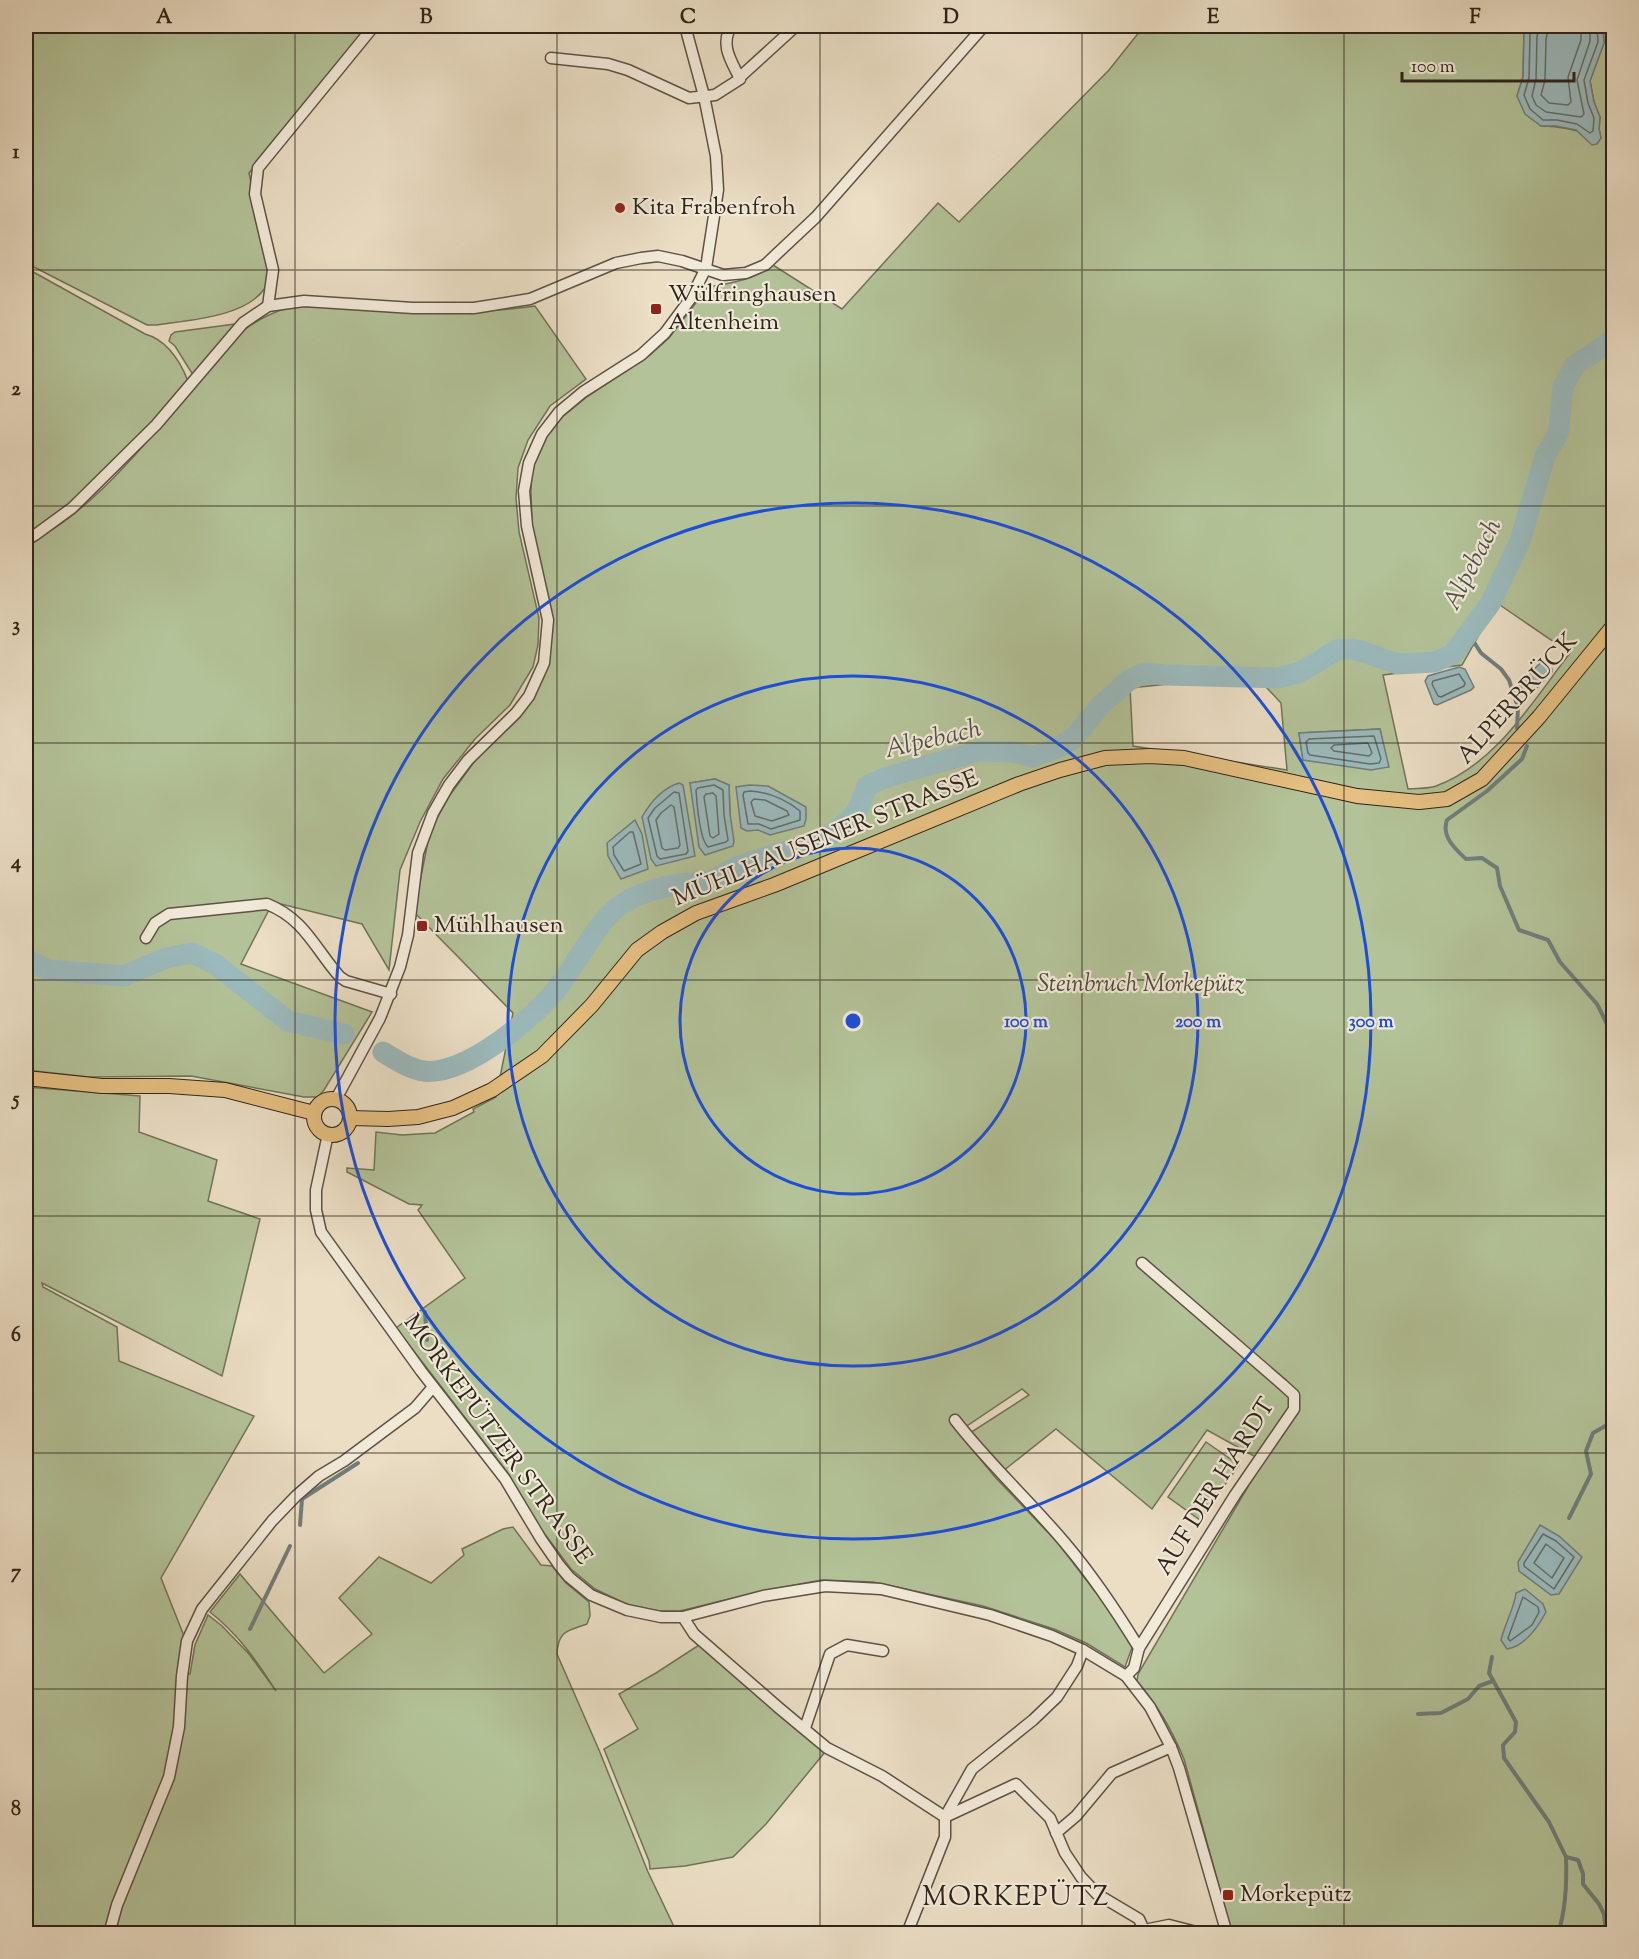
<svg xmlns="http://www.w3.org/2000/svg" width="1639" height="1959" viewBox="0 0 1639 1959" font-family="'Sorts Mill Goudy',serif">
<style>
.green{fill:#b3c298;stroke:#707359;stroke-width:1.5;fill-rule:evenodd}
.water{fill:#9bbabd;stroke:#6f7e7c;stroke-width:1.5}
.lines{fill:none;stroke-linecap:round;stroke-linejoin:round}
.shore{stroke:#646f6c;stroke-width:1.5}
.stream{stroke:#6f7e7c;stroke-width:4}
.river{stroke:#9bbabd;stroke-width:21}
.minor-casing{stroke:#5d5245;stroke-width:13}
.major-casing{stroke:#2e241a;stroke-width:16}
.minor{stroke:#f2ead9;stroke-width:10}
.major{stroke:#e6bf82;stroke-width:14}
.grid{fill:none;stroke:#2e241a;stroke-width:1.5;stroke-opacity:0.55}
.ring{fill:none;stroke:#1d4ed8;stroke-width:3}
.poi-dot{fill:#8f2418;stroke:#f2ead9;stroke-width:2}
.labels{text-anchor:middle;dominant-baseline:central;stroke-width:4.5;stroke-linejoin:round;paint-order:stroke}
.poi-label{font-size:24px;fill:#2e241a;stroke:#f2ead9;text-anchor:start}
.street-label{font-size:24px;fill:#2e241a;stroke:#f2ead9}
.park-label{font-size:24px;font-style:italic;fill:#4f4c3a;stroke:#f2ead9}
.water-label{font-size:26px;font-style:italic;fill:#4f514b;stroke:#f2ead9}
.quarter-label{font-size:27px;letter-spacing:1.5px;fill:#2e241a;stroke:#f2ead9}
.centre{fill:#1d4ed8;stroke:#f2ead9;stroke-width:3}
.ring-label{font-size:18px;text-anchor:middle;font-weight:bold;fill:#1d4ed8;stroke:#f2ead9;stroke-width:4.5;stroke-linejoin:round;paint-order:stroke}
.neatline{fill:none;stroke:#2e241a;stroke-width:2}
.grid-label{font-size:20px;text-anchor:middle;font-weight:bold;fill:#2e241a}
</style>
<rect width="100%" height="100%" fill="#ebdec5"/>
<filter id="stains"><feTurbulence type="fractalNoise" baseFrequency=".00333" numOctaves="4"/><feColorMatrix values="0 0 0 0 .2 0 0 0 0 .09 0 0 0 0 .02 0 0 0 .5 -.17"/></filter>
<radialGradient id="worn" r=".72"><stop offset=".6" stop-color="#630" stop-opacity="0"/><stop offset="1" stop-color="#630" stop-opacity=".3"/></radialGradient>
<g class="green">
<path d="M 26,26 L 370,26 L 249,173 L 270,270 C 268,276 268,283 265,288 C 246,317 189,320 157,325 L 147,325 L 26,263 Z"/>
<path d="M 1144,26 L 1528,26 L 1524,32 L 1523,77 L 1517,96 L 1541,126 C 1563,126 1581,131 1601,138 L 1599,129 L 1600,117 L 1594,102 L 1590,81 L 1604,43 L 1603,26 L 1613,26 L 1613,1933 L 1232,1933 L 1184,1759 C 1171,1728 1158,1706 1137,1681 L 1138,1674 L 1263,1461 L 1207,1430 L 1152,1509 L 1056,1429 L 1003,1471 L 970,1433 L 1029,1395 L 1022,1389 L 958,1432 L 995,1477 L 1057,1542 L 1134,1642 L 1125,1667 L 1086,1643 L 1054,1629 L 983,1606 L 873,1582 L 822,1580 L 762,1591 L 680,1611 L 659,1611 L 626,1604 L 595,1589 L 571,1569 L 538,1525 L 507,1472 L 396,1328 L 465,1278 L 418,1210 L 422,1205 L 409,1204 L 347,1172 L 347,1168 L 374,1170 L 376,1132 L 402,1135 L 435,1133 L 474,1112 L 473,1109 L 496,1097 L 513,1013 L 414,912 L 430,831 L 450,795 L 477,758 L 520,717 L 535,696 L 548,662 L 532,525 L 531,491 L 532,466 L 546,436 L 562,417 L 588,396 L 649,356 L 669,338 L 708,287 C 732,283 753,280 773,265 L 842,309 L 938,203 L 959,222 L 1109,70 ZM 1497,603 L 1570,653 C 1532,702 1496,764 1436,786 C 1427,789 1417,788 1408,789 L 1383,675 L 1462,665 ZM 1255,675 L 1281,703 L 1287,770 L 1133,746 L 1130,688 ZM 1380,729 L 1388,767 L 1303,760 L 1299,733 ZM 715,779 L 729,785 L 730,814 L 690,783 Z"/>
<path d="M 26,268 L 145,334 C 167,340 180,361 188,381 L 154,422 L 69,507 L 26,536 Z"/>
<path d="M 292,306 C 373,308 454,318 535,306 L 586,379 L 550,406 L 528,440 L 518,468 L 516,498 L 519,532 L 539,618 L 538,645 L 533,667 L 510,705 L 475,739 L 443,779 L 420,822 L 400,870 L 389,970 L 362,924 L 273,902 L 241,964 L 372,1012 L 324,1090 L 318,1097 L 304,1097 L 191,1076 L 89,1077 L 26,1070 L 26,544 C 85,518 144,446 186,396 C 205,374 227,341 251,325 C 264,316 277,311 292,306 Z"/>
<polygon points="235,324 193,375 175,346 169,341 171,335 175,332"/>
<path d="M 26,1087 L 140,1096 L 139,1132 L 217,1160 L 208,1201 L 260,1219 L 222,1376 L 42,1283 L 43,1287 L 117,1327 L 119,1361 L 254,1416 L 161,1578 L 186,1641 L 181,1675 L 190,1674 L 195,1645 L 208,1615 L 222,1626 L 249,1654 L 276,1691 C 257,1661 238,1634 210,1612 L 240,1574 L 324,1673 L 372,1634 L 339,1598 L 379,1557 L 431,1583 L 464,1555 L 462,1549 L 503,1529 L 513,1527 L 541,1565 L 552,1566 L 566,1583 L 589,1602 L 590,1616 L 587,1624 C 568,1631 558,1630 557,1654 L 599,1750 L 648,1872 L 677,1933 L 26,1933 Z"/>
<polygon points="1206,1442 1239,1465 1200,1520 1168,1497"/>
<polygon points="699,1645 825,1752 766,1824 733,1857 685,1866 650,1869 649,1861 604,1749 638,1729 619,1694 656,1673"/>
</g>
<g class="water">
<polygon points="1528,26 1603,26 1604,43 1590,81 1594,102 1600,117 1599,129 1601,138 1597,144 1592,145 1576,130 1556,126 1541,126 1525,114 1517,96 1523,77 1524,32"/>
<polygon points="1542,661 1552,669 1552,672 1530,695 1528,695 1519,685"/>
<polygon points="1459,667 1465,669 1474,687 1471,690 1437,705 1434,704 1425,681 1428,676"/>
<polygon points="1380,729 1389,767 1371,770 1303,760 1299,733"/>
<polygon points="715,779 729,785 730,814 734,841 733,846 705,855 699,847 690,783"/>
<path d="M 679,783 L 683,785 L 695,856 L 656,866 L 651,859 L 642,817 C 650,803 663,788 679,783 Z"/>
<polygon points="749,785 768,786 806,807 806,819 804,826 770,835 758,830 747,831 741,828 736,787"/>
<polygon points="635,820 642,834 648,869 621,879 608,856 607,843"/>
<polygon points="1540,1525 1559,1536 1582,1557 1559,1594 1551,1595 1519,1571 1518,1562"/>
<path d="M 1525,1589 L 1543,1604 L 1546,1612 C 1538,1627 1525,1646 1507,1649 L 1501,1640 C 1505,1623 1514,1609 1516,1593 Z"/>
</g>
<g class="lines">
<g class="shore">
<polyline points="1532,26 1530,34 1529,78 1524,95 1530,109 1543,120 1557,120 1577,124 1590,133 1593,131 1594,118 1588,103 1584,80 1598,42 1597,26"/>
<polyline points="1540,26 1537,36 1536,79 1532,96 1536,105 1546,112 1581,117 1584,114 1577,80 1590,41 1590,26"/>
<polyline points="1549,26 1546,39 1545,80 1541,95 1549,103 1568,105 1571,102 1568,77 1581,40 1581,26"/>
<polygon points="1459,674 1465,683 1464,686 1441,697 1438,696 1432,684 1433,681"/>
<polygon points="1374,736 1381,759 1379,763 1370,764 1310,755 1308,753 1306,742 1309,739"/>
<polygon points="1368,743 1372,753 1369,756 1334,751 1331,748 1334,745"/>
<path d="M 714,785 L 723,790 L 724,815 L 728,840 L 726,842 L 708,847 C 699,839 697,803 696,790 L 698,788 Z"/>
<path d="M 750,791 C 768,792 785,799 800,811 L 800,820 L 771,829 L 759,824 L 748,824 L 743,795 L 744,792 Z"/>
<polygon points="674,792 679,793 688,851 686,854 660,859 657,856 648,818 655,808"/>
<polygon points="713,793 716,796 719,834 713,838 710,836 704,797 706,794"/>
<polygon points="754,799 765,800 787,811 789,815 772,821 755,816 751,802"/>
<polygon points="671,805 674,807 680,845 678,848 665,850 662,848 656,820 661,813"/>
<polygon points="630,832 633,832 641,864 624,871 614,855 613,847"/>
<polygon points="1543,1534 1556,1541 1574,1557 1554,1589 1524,1566 1524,1563"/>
<polygon points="1546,1544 1564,1558 1552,1578 1534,1563"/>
<polygon points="1523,1597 1538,1607 1539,1612 1532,1625 1510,1641 1508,1638"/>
</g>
<g class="stream">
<polyline points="1468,633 1481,653 1501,669 1509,680 1518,707 1517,728"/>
<path d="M 1527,746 L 1522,759 L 1487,791 L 1447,820 C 1441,836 1455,849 1466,859 L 1482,858 L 1497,868 L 1500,886 L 1519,930 L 1548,940 L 1560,962 L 1597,1004 L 1610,1030 L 1614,1047"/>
<polyline points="425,1312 427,1340"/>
<polyline points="1569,1518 1591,1474 1586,1451 1593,1433 1614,1421"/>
<polyline points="300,1525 302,1499 358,1463"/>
<polyline points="250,1629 290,1546"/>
<polyline points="1492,1657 1489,1673 1516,1722 1515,1732 1503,1745 1504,1758 1549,1822 1566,1857 1578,1860 1583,1874 1583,1884 1599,1904 1604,1914 1605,1923 1609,1929 1608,1934"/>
<polyline points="1418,1714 1441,1713 1468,1699 1479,1686 1493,1681"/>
<polyline points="1605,1919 1614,1918"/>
<path d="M 1558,1934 C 1566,1909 1567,1883 1566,1857"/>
</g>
<g class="river">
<polyline points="26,959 48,970 124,976 166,958 192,953 215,964 288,1021 344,1034"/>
<path d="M 383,1052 C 396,1060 410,1069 424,1071 C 464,1077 537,1016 559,986 C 575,965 599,920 619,906 C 639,892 665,886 688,883 C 695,882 703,882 711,880 C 720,878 729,869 739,866 C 775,852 834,845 857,811 C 861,804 864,794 867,786 L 887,777 L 979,751 L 1014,752 L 1033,757 L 1057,748 L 1073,739 L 1100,706 L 1128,681 L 1144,673 L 1167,675 L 1277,678 L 1298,673 L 1339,649 L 1352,649 L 1367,653 L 1397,664 L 1435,662 L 1453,654 L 1490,604 L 1520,541 L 1545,456 L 1558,434 L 1563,387 L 1575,365 L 1614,339"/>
</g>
<g class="minor-casing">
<g id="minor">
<path d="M 551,58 L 608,64 L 628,70 L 689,98 L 715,95 L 740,79 C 731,60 720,46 731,26"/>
<polyline points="740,79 740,77 796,26"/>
<polyline points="268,306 273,270 255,194 258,168 374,26"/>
<polyline points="26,540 35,535 72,508 156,425 243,323 268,306 304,301 413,308 474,308 530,299 616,263 641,258 658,256 682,261 723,275 746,273 765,265 816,217 984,26"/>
<path d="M 146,938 L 155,923 L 169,914 L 267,904 C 305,919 315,949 340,977 L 346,981 L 391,994"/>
<polyline points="336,1099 380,1018 400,967 408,935 418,853 433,813 449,785 468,760 516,713 529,696 544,663 548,620 527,526 524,491 529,463 542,434 559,412 583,392 641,355 665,333 691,298 706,268 718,190 716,156 704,96 685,26"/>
<polyline points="328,1134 316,1190 316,1210 321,1232 421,1371 505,1479 541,1539 559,1565 569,1577 591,1595 627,1610 661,1617 683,1617 763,1596 825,1586 881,1589 990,1615 1052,1636 1083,1650 1126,1676 1150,1707 1171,1747 1179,1768 1227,1934"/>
<path d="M 955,1420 C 989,1464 1030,1501 1065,1543 C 1093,1576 1117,1612 1139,1648"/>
<polyline points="683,1617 694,1634 779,1708 827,1748 882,1776 945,1817 1016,1784 1050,1818 1065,1853 1081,1877 1097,1894 1139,1919 1143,1928"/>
<polyline points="1126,1676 1134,1668 1139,1648 1235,1495 1294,1409 1294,1395 1283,1385 1142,1263"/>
<polyline points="805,1728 830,1654 847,1645 883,1651"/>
<polyline points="1056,1833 1076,1816 1112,1773 1171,1747"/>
<polyline points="109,1934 117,1905 169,1777 179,1727 182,1676 187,1641 202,1609 272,1521 296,1496 319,1476 344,1461 415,1408 433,1387"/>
<polyline points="909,1934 908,1931 945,1837 945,1817 972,1769 1033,1720 1057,1697 1077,1666 1083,1650"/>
<polyline points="1124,1934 1169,1925 1204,1934"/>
</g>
</g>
<g class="major-casing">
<g id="major">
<polyline points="26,1078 102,1086 169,1086 225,1090 314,1113"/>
<circle cx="332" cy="1117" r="18"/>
<polyline points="351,1118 388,1119 418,1117 453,1108 492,1090 542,1056 592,1005 637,950 662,932 696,913 774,885 1019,784 1060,770 1105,758 1150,756 1184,758 1357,796 1419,802 1447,799 1482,779 1539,717 1614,625"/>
</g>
</g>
<use href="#minor" class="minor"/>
<use href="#major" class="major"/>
</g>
<path class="grid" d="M 295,26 L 295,1934M 557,26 L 557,1934M 820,26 L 820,1934M 1082,26 L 1082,1934M 1344,26 L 1344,1934M 26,270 L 1614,270M 26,506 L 1614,506M 26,743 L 1614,743M 26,980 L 1614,980M 26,1216 L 1614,1216M 26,1453 L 1614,1453M 26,1689 L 1614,1689"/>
<g class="ring">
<circle cx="853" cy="1021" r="173"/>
<circle cx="853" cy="1021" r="345"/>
<circle cx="853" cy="1021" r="518"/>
</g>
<g class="poi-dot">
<circle cx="620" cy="208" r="6"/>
<rect x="650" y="303" width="12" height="12" rx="3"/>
<rect x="416" y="920" width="12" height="12" rx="3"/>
<rect x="1222" y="1889" width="12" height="12" rx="3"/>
</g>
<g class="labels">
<g class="poi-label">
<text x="632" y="208">Kita Frabenfroh</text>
<text x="668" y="295">Wülfringhausen<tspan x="668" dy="28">Altenheim</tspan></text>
<text x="434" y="926">Mühlhausen</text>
<text x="1240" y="1895">Morkepütz</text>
</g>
<g class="street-label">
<text transform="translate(1518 699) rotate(-48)">ALPERBRÜCK</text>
<text transform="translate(826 839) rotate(-22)">MÜHLHAUSENER STRASSE</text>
<text transform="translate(497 1440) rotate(54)">MORKEPÜTZER STRASSE</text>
<text transform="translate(1216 1487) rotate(-58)">AUF DER HARDT</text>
</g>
<g class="park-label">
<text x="1141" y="985">Steinbruch Morkepütz</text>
</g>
<g class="water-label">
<text transform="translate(1473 565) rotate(-63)">Alpebach</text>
<text transform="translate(933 740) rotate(-13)">Alpebach</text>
</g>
<g class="quarter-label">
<text x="1016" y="1898">MORKEPÜTZ</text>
</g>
</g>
<circle cx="853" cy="1021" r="9" class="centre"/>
<g class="ring-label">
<text x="1026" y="1027">100 m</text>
<text x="1198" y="1027">200 m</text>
<text x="1371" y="1027">300 m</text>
</g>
<rect width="1639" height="1959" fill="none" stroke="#ebdec5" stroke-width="66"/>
<path d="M1402 72v9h172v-9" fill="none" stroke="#2e241a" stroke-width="3"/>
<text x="1411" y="72" font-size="18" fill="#2e241a" stroke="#f2ead9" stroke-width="4.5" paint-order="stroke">100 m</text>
<rect x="33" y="33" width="1573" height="1893" class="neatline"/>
<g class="grid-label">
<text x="164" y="23">A</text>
<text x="426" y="23">B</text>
<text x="688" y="23">C</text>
<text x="951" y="23">D</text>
<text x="1213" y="23">E</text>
<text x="1475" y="23">F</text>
<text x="16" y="158">1</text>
<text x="16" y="395">2</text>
<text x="16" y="631">3</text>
<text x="16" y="868">4</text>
<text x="16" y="1105">5</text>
<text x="16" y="1341">6</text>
<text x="16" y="1578">7</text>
<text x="16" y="1815">8</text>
</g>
<rect width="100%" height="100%" filter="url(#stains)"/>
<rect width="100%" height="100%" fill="url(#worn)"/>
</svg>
